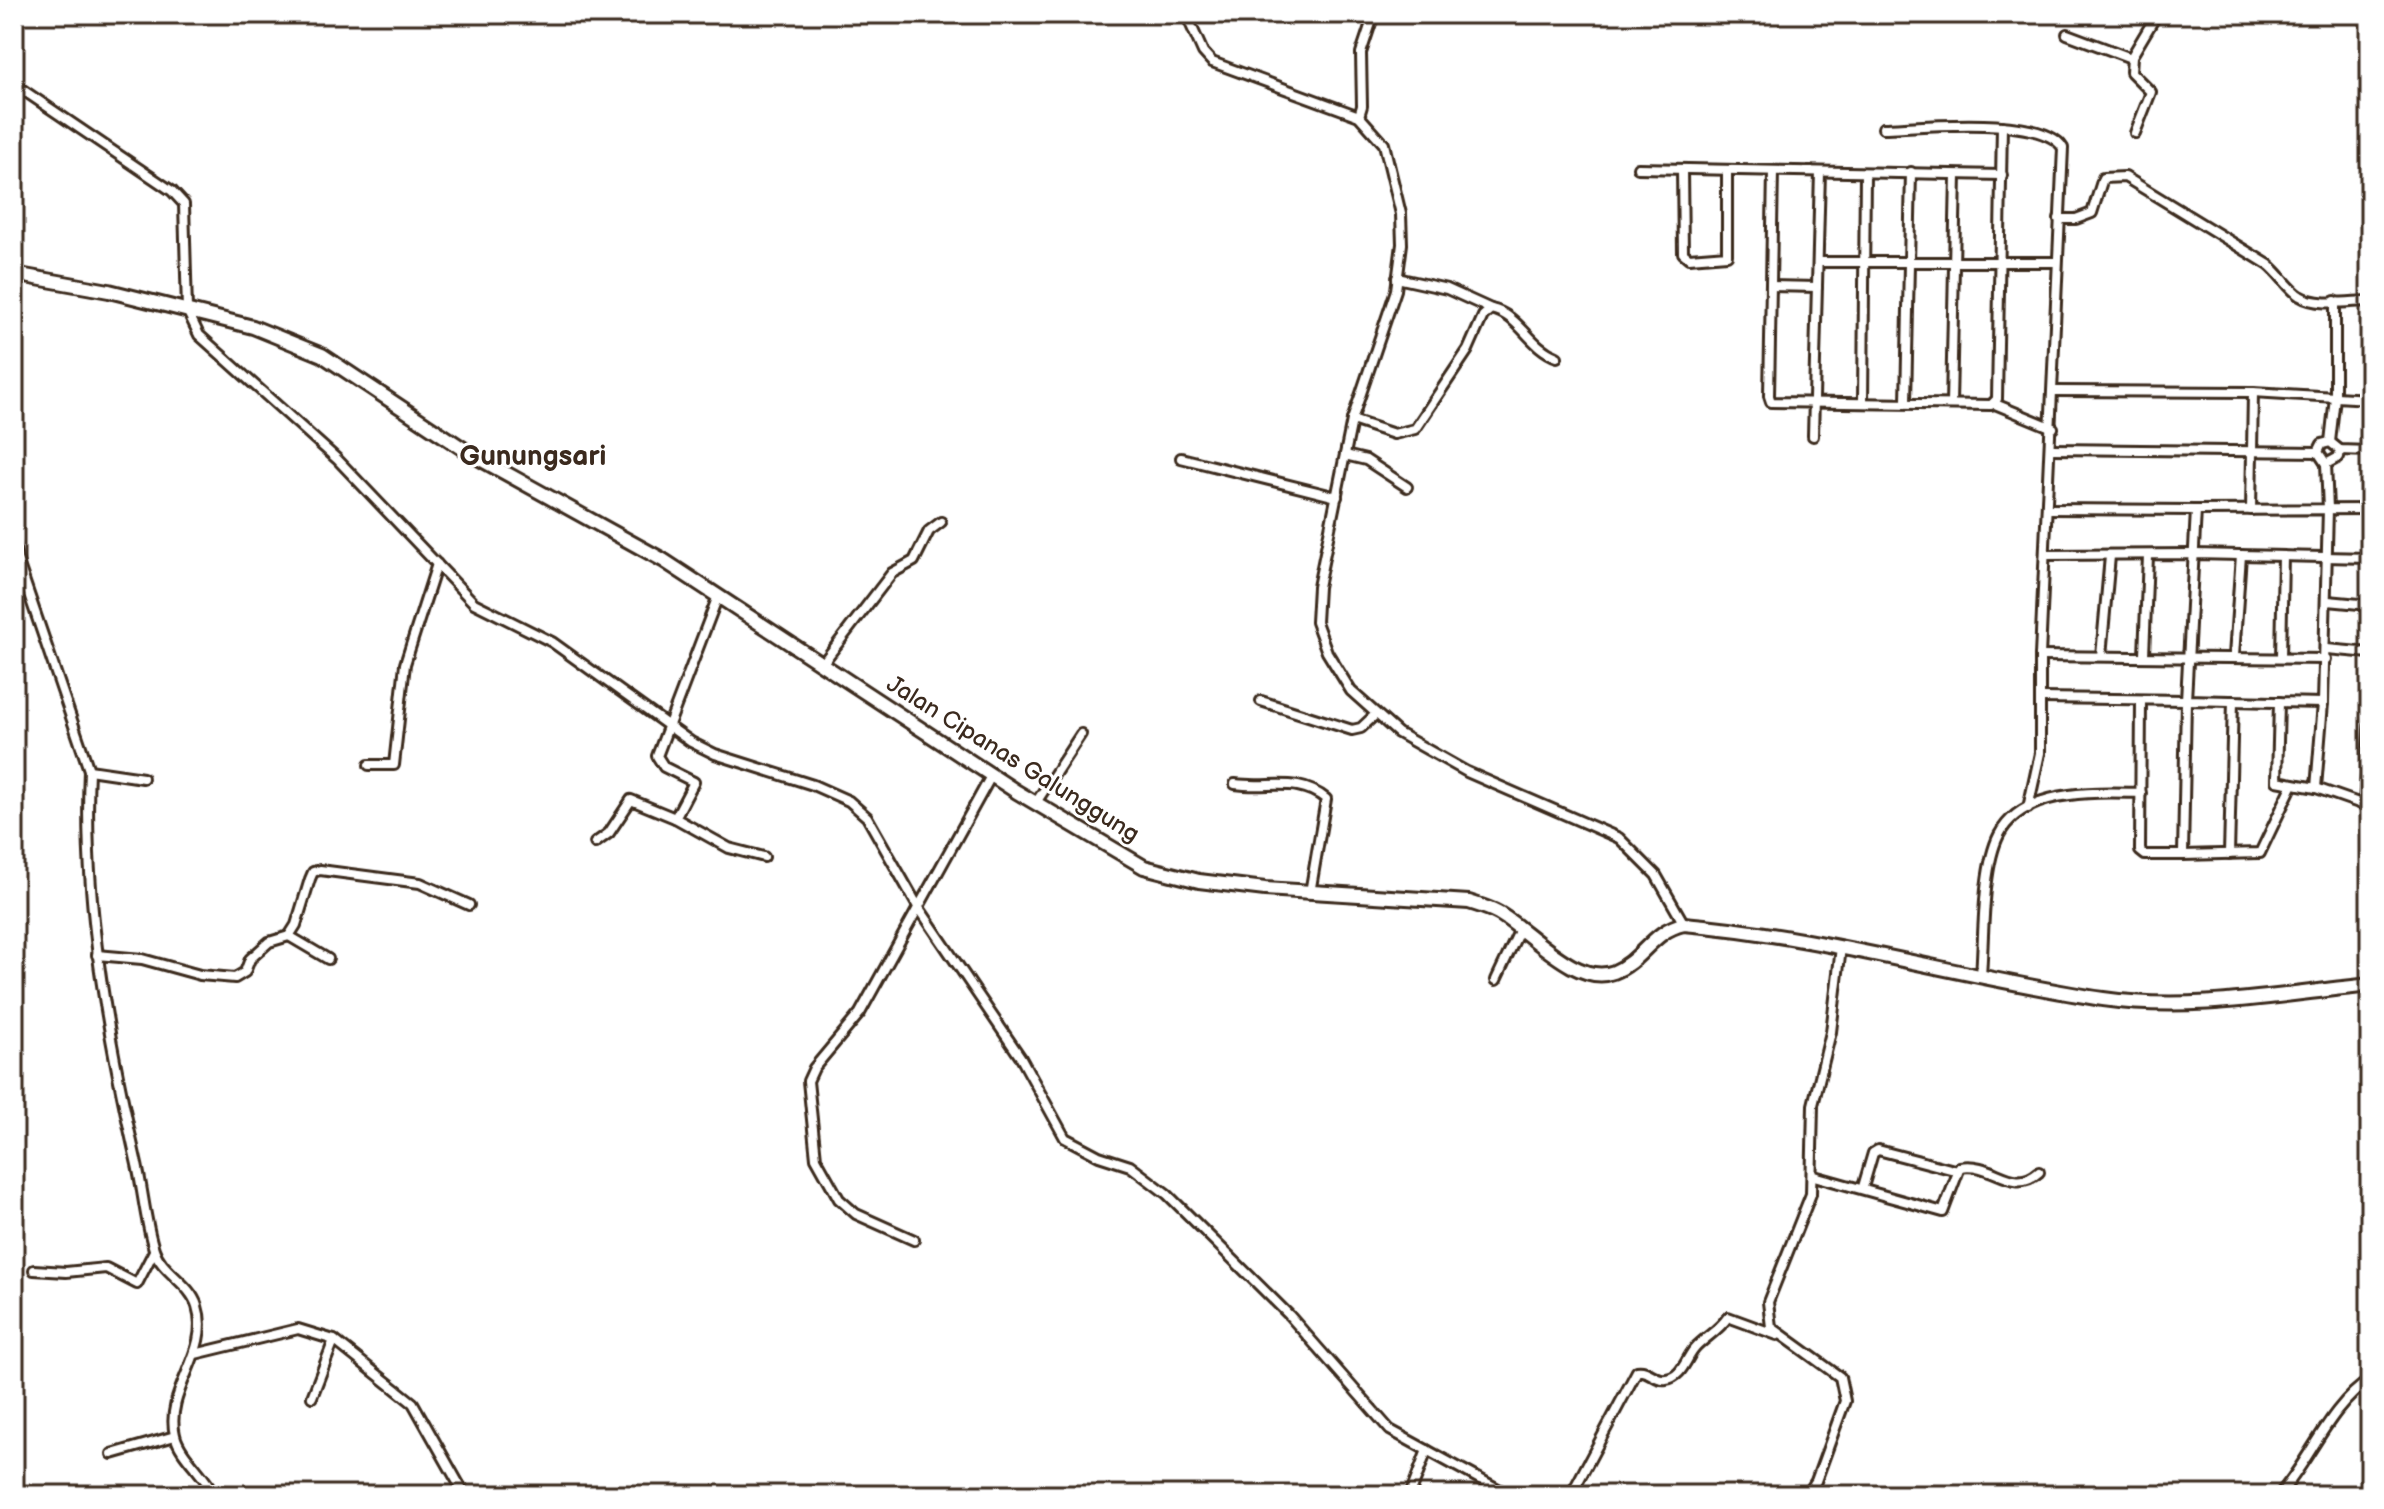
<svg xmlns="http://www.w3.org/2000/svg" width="2384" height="1509" viewBox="0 0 2384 1509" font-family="'Balsamiq Sans',sans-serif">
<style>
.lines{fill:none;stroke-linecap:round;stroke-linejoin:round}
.street-casing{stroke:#3b2a1e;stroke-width:14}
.secondary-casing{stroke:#3b2a1e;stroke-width:18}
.street{stroke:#fff;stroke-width:8}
.secondary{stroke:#fff;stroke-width:12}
.labels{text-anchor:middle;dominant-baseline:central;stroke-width:6;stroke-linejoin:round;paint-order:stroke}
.street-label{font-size:24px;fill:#3b2a1e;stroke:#fff}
.quarter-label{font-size:28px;font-weight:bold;fill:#3b2a1e;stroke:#fff}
</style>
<rect width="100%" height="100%" fill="#fff"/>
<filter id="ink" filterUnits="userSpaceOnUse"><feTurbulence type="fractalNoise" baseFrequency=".0125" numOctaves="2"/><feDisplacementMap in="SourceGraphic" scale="16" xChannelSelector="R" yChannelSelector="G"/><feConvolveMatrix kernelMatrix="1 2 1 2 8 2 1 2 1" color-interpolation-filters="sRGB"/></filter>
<g filter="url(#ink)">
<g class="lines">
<g class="street-casing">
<g id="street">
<polyline points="1186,14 1203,52 1212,62 1359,116 1384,144 1401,214 1402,244 1396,290 1352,420 1318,587 1316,622 1327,652 1351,691 1398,733 1467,772 1619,838 1656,875 1684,924"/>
<polyline points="2067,34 2131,58"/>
<polyline points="14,84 172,191 184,204 187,310 199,335 337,459 474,603 552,642 691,742 715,754 813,785 849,801 867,817 917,905 1021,1058 1065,1138 1099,1156 1130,1166 1167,1194 1289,1315 1390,1430 1509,1495"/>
<polyline points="1359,116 1362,106 1361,53 1374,14"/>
<path d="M 1883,128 C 1920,127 2043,114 2063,148 L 2040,656 L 2040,753 L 2028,808"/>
<polyline points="2135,133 2151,92 2131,72 2132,56 2157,14"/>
<polyline points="1638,168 2002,175"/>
<polyline points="1682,169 1683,253 1689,258 1727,255 1727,170"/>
<polyline points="1773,171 1769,396 1771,402 1991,405 1997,399 2002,126"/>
<path d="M 2059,219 L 2076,219 L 2092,213 L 2103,178 L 2125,177 L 2269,265 C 2280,274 2290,290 2300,296 C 2317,307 2351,301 2370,301"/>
<polyline points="1818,262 2057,262"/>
<polyline points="1397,278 1447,289 1491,309"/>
<polyline points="1771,286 1817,287"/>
<polyline points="2055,391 2253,392 2370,399"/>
<polyline points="1863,402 1865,173"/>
<polyline points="1906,402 1911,172"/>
<polyline points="1951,404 1956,175"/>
<polyline points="1995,404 2053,428"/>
<path d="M 1352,420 L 1394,434 L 1415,429 L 1468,350 L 1483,316 L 1491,309 C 1520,315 1529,347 1557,357"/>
<polyline points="1813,436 1820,172"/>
<polyline points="2330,442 2335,397 2335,301"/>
<polyline points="2052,449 2318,452"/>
<polyline points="2370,451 2340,450 2330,442 2322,444 2318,452 2326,464 2328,509 2323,703 2186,700 2196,510 2370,509"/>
<polyline points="1345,455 1366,460 1407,487"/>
<polyline points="1181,458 1337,497"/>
<polyline points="2326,464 2339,457 2340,450"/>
<polyline points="2049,509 2196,510"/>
<polyline points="2251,510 2253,392"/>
<path d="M 14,541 L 17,559 L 89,770 C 83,902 107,1032 136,1160 C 143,1189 145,1221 154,1249 C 161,1272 190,1283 197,1306 C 212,1352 164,1390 175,1435 C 180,1456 205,1474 214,1495"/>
<polyline points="2046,555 2194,554 2370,558"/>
<polyline points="718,596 657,756 664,767 694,782 675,818 729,848 764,857"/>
<polyline points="2328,601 2370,605"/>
<polyline points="2327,649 2370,653"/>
<polyline points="2144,655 2148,556"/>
<polyline points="2040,656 2326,659"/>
<polyline points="2101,656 2110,556"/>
<polyline points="2234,656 2241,555"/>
<polyline points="2281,657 2283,556"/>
<polyline points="822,664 892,573 914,561 929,531 941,522"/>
<polyline points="2041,698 2186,700 2183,855 2260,853 2293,784"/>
<polyline points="2141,700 2140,851 2145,855 2183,855"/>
<polyline points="1261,701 1352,730 1361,728 1376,714"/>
<polyline points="2279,702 2277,781 2316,788 2323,703"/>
<polyline points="369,765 394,765 405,664 437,564"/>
<polyline points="89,770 143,778"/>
<path d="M 1235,784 C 1270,789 1298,776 1326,799 L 1310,893"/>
<polyline points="2316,788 2370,807"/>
<polyline points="1035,804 1081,734"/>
<polyline points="2364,805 2370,715"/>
<polyline points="595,843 609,833 631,800 675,818"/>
<polyline points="2229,854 2233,701"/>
<polyline points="289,936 328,959"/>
<polyline points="97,955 142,959 200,975 235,978 245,972 250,959 269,942 289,936 296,925 310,879 313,872 320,870 420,883 469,905"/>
<path d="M 1981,976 C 1984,937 1982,868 1999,835 C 2023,788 2097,792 2141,793"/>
<polyline points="1496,980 1520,929"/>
<path d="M 1814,1176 L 1943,1212 L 1960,1167 C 1994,1161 2012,1196 2039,1172"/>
<polyline points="1863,1187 1873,1153 1878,1150 1958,1171"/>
<polyline points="914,1240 856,1214 839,1199 816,1158 808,1081 814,1068 860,1013 991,776"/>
<polyline points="34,1270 66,1272 106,1268 137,1284 154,1251"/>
<polyline points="334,1340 413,1403 465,1495"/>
<polyline points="195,1354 298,1329 334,1340 312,1397"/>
<polyline points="112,1454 175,1436"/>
<polyline points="1410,1495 1427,1450"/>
<path d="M 1571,1495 L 1637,1371 C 1649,1369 1655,1381 1666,1379 C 1683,1377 1686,1357 1696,1347 C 1707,1336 1718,1331 1728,1317 L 1777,1335"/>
<polyline points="1807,1495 1816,1481 1845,1401 1840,1377 1771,1327 1768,1302 1811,1194 1813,1105 1831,1032 1841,947"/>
<path d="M 2279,1495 C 2311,1459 2329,1406 2370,1380"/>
</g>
</g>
<g class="secondary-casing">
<path id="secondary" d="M 14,274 L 109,291 L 253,327 L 322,355 L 471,454 L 663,560 L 1017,792 L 1144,867 L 1199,881 L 1265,889 L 1469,902 C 1478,905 1489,908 1498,913 C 1529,930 1576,987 1614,972 C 1642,961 1653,930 1684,924 C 1825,936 1963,978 2103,999 C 2192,1012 2282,994 2370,985"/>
</g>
<use href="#street" class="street"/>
<use href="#secondary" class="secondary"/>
</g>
</g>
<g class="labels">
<g class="street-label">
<text transform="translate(1013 759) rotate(32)">Jalan Cipanas Galunggung</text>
</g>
<g class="quarter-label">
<text x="533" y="456">Gunungsari</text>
</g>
</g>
<rect width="2384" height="1509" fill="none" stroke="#fff" stroke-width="48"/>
<rect x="24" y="24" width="2336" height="1461" fill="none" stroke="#3b2a1e" stroke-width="3" filter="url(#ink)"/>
</svg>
